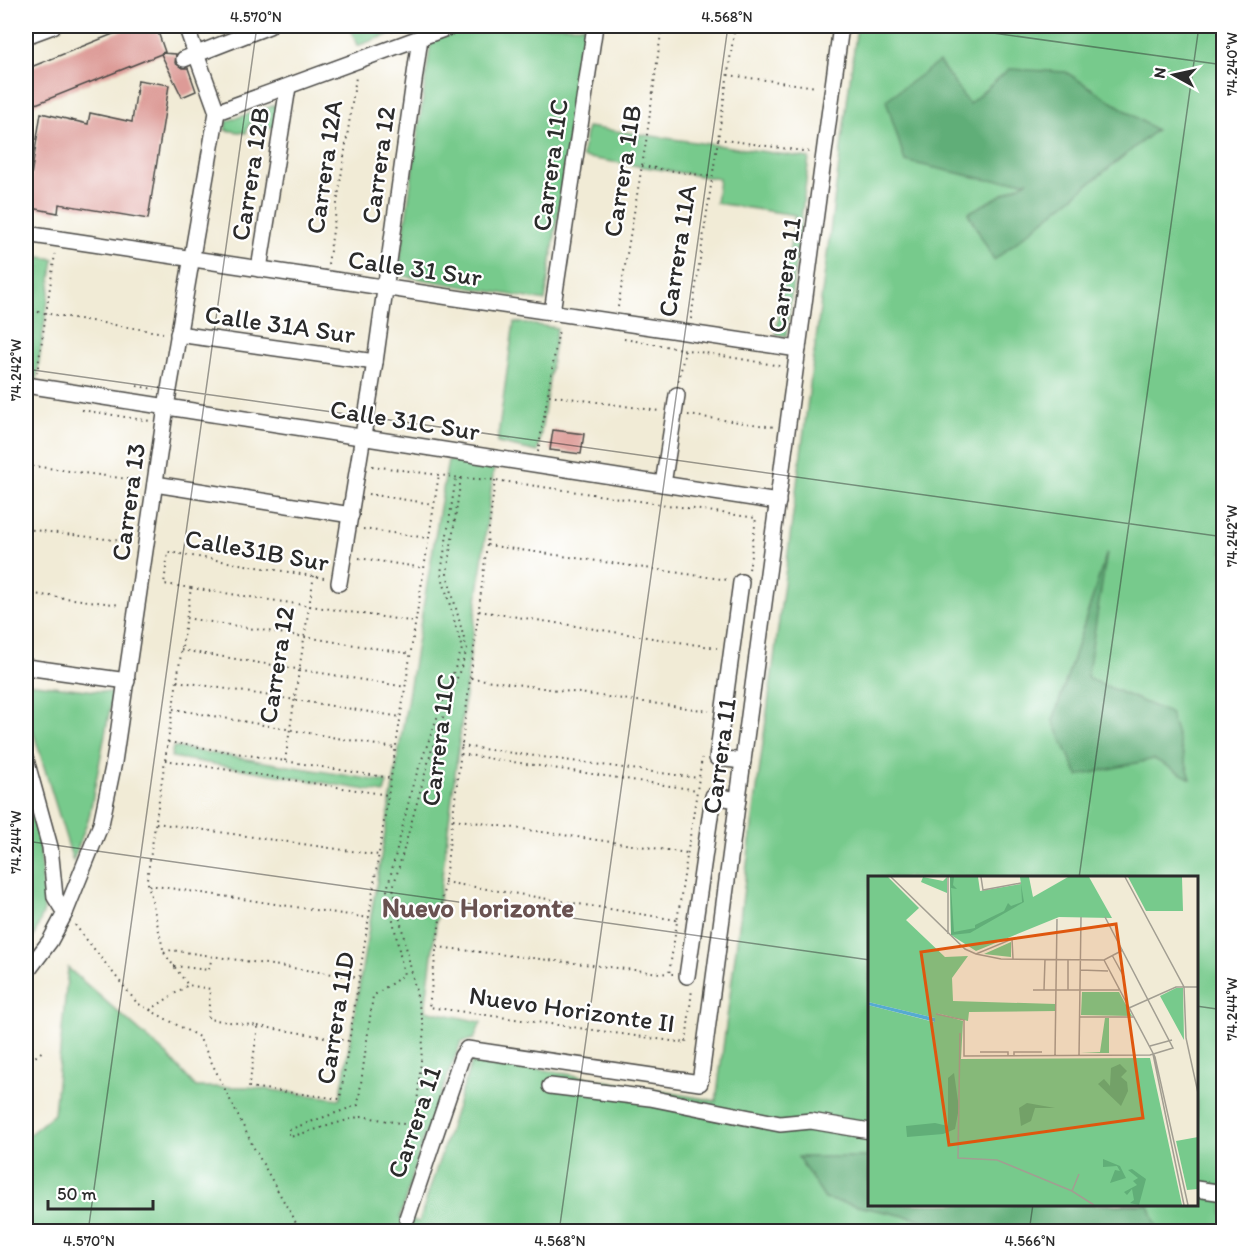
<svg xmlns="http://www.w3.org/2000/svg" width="1249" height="1257" viewBox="0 0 1249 1257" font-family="Itim,sans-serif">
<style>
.green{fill:#77ca8c;stroke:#517a5c;stroke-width:1.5;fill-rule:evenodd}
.forest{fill:#61ae78;stroke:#466c52;stroke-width:1.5}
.building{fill:#dd9b97}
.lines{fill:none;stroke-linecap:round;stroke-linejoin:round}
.minor-casing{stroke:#494845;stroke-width:18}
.path{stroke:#494845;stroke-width:2;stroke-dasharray:1.5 4.5;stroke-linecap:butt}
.minor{stroke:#fff;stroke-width:15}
.ticks{fill:none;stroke:#2b2b2b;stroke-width:1.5;stroke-opacity:0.45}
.labels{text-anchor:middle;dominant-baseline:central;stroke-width:4.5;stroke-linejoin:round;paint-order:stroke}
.street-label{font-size:26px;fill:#2b2b2b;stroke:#fff}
.neighbourhood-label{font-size:27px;font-weight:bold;fill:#695251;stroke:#fff}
.inset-road{fill:none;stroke:#a29e92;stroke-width:1.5}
.view{fill:#df570e;fill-opacity:0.15;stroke:#df570e;stroke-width:3}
.inset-edge{fill:none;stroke:#2b2b2b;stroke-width:3}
.neatline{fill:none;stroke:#2b2b2b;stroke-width:2}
.ticks-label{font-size:15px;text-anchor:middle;fill:#2b2b2b}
</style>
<rect width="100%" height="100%" fill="#fff"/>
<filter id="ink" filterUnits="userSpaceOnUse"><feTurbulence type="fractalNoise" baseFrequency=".0167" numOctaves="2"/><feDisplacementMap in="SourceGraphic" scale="12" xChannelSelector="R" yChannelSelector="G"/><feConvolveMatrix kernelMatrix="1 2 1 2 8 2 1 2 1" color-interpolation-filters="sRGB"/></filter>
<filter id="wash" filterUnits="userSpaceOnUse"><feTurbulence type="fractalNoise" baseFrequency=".008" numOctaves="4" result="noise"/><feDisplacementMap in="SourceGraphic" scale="24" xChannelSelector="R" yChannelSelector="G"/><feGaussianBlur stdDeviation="1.35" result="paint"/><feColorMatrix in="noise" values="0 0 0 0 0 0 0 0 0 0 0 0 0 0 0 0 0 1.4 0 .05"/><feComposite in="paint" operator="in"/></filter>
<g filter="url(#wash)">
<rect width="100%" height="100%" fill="#f1ebd6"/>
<g class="green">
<polygon points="350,26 390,26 393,33 357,46"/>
<polygon points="472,26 586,26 545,301 398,275 431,40"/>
<path d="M 857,26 L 1223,26 L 1223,1231 L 447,1232 L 430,1226 L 427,1232 L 26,1232 L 26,1137 L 54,1114 L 68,968 L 167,1055 L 196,1087 L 249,1087 L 340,1099 L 448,460 L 494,467 L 425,1010 L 481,1022 L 474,1039 L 461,1042 L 423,1140 L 400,1218 L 419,1222 L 473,1057 L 716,1101 ZM 870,878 L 1196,878 L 1196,1204 L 870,1204 Z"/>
<polygon points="278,104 274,128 249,124 246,133 225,130 227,121"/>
<polygon points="587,127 809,158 786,336 776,334 795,215 716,203 719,179 582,157"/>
<polygon points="26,255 54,259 36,381 26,379"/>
<polygon points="514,322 557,328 538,452 497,443"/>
<polygon points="26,683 113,693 89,817 73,861 26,708"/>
<polygon points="173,747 387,782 384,793 171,757"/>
<polygon points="26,791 40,844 44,911 26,956"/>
</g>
<g class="forest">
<polygon points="939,62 969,104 1009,69 1066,72 1156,130 994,260 968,213 1027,181 988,180 905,161 886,100"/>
<polygon points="1107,552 1087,678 1170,713 1191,779 1154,759 1078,776 1053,721"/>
<polygon points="798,1157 869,1157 870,1204 1149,1205 1158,1231 975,1231 825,1199"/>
</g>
<g id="blocks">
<g class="building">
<polygon points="133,26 156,26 165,52 161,53 176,54 175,63 182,68 188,68 196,91 182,97 161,54 26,108 26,69"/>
<polygon points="138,80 169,85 148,219 59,204 58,213 26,207 41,113 88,124 90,113 132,122"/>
<polygon points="553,430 584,434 581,454 550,450"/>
</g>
</g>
</g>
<g filter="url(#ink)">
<use href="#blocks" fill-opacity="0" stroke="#494845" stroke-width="1.5"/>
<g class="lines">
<g class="minor-casing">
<g id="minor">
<polyline points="26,36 53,26"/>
<polyline points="184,59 269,26"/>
<polyline points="217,112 452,26"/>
<polyline points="26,234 798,349"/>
<polyline points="259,269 288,87"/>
<polyline points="552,312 595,26"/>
<polyline points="178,334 375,362"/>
<polyline points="26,385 778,502"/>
<polyline points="155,484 351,515"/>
<polyline points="663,484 677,395"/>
<polyline points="741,582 717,758 743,761"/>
<polyline points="339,583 375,362 420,38"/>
<polyline points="26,667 127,681"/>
<polyline points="26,760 50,847 55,897 65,913"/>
<polyline points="26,973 50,941 65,913 101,824 114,762 166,407 217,112 186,26"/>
<polyline points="687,976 713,796 738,800"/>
<polyline points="550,1086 650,1098 780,1124 811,1121 870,1131"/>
<polyline points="1196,1189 1224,1193"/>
<polyline points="407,1218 462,1056 467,1049 700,1083 841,26"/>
</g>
</g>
<g class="path">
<polyline points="390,26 393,32"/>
<polyline points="728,75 817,87"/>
<polyline points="718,139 810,152"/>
<polyline points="642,166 713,177"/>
<polyline points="328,264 356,77"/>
<polyline points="26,291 32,249"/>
<polyline points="618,307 646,142 662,26"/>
<polyline points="26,310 163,333"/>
<polyline points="691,319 735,26"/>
<polyline points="624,339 781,366"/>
<polyline points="37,373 55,254"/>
<polyline points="679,381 685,349"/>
<polyline points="137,386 155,389"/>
<polyline points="549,395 659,411"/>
<polyline points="82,410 150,421"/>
<polyline points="688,415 774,427"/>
<polyline points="538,452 559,329"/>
<polyline points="26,465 142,481"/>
<polyline points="372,466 461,478 447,574 467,650 432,749 393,888 424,1028 415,1126 361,1116 290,1137 288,1130 358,1105 373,996 404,975 387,890 413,784 462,649 441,573 456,477"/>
<polyline points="461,478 495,480 756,518 749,570"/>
<polyline points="495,480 429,1007 686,1043 692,989"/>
<polyline points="368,494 433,504"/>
<polyline points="26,529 130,542"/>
<polyline points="363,529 428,538"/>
<polyline points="487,545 728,580"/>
<polyline points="359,558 424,568"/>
<polyline points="324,578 168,552 164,584 191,588 147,879 164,953 188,985 210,989 208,1019 258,1026 249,1087 340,1099 439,474"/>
<polyline points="191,588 416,622"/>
<polyline points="26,593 121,605"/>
<polyline points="479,611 717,648"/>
<polyline points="186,618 411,654"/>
<polyline points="181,650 406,687"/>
<polyline points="471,678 709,711"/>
<polyline points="177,681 401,717"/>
<polyline points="173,709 394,748"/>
<polyline points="168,742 390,778"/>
<polyline points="461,746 698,778"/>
<polyline points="461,754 697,790"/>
<polyline points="165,760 388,795"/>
<polyline points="285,761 314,575"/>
<polyline points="453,819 687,853"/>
<polyline points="156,823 379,855"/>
<polyline points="444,882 677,920"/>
<polyline points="149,885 369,918"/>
<polyline points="75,925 137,1003 199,1037 254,1148 301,1232"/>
<polyline points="437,947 669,974"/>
<polyline points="164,953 171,950 360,978"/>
<polyline points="174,966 209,970 212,956"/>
<polyline points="673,974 669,974 702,758"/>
<polyline points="150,1010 188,985"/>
<polyline points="258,1026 349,1041"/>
<polyline points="26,1064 44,1050"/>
</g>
<use href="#minor" class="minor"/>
</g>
</g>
<path class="ticks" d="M 943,26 L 1224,65M 26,369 L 1224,537M 26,841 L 870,960M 1079,878 L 1199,26M 1196,1006 L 1224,1010M 88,1232 L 257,26M 559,1232 L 728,26M 1029,1232 L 1033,1204"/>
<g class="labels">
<g class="street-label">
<text transform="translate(378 165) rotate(-82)">Carrera 12</text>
<text transform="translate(550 165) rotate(-82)">Carrera 11C</text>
<text transform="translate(324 167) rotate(-82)">Carrera 12A</text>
<text transform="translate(622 171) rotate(-81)">Carrera 11B</text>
<text transform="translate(250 174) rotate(-81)">Carrera 12B</text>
<text transform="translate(677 251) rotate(-81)">Carrera 11A</text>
<text transform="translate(415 268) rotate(8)">Calle 31 Sur</text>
<text transform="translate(784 275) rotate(-82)">Carrera 11</text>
<text transform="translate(280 324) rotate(8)">Calle 31A Sur</text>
<text transform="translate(405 420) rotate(9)">Calle 31C Sur</text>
<text transform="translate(128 502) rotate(-82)">Carrera 13</text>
<text transform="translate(257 550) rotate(10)">Calle31B Sur</text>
<text transform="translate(276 665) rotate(-81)">Carrera 12</text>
<text transform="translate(438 740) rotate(-83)">Carrera 11C</text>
<text transform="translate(719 756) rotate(-82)">Carrera 11</text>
<text transform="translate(572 1009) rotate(8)">Nuevo Horizonte II</text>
<text transform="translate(335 1018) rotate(-81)">Carrera 11D</text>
<text transform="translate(414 1122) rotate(-71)">Carrera 11</text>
</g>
<g class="neighbourhood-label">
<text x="478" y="907">Nuevo Horizonte</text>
</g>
</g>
<g transform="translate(868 876)">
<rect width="330" height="330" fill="#f1ebd6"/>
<path d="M 0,1 L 20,1 L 51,32 L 38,44 L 77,81 L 100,80 L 84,102 L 85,125 L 187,128 L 187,135 L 101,136 L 100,145 L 68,137 L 95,145 L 93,183 L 282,182 L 314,329 L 0,329 L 0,129 L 66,146 L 67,142 L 0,126 ZM 55,1 L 75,5 L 79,1 L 79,17 L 53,6 ZM 82,1 L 110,1 L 112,15 L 153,8 L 152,1 L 161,1 L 165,21 L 200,1 L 221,1 L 244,42 L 191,41 L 108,75 L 83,59 ZM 260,1 L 314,1 L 315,35 L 278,35 ZM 143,66 L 143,81 L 116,78 ZM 308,112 L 315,112 L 316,164 L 292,120 ZM 214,116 L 251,116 L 264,140 L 213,139 ZM 237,142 L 241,142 L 241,177 L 213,177 L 232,176 ZM 330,261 L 330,313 L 319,314 L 308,265 Z" fill="#77ca8c"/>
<path d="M 82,1 L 86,1 L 85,9 L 89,13 L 83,12 L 86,56 L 107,52 L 107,49 L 136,35 L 140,27 L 143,30 L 154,26 L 153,8 L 156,26 L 102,57 L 83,59 ZM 252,188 L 259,195 L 253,201 L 259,206 L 260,215 L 253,230 L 230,208 L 236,203 L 242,210 L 243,192 ZM 86,197 L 91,232 L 87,253 L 75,258 L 39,261 L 38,250 L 67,247 L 80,250 L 80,202 ZM 159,227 L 187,232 L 167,232 L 163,245 L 153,250 L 151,232 ZM 235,283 L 252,290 L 258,302 L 242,307 L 247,294 L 252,295 L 249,290 L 235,291 ZM 264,293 L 278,303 L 271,329 L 262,327 L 266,324 L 264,313 L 259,319 L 256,316 L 269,309 L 265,305 L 270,302 L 260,294 Z" fill="#61ae78"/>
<path d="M 0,126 L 67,142 L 67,146 L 0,129 Z" fill="#55abd1"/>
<path class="inset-road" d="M 23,1 L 97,73 L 108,78 L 133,83 L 236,84 L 255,74M 80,1 L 80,58M 113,1 L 115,14 L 153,7M 257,1 L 316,111 L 318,162 L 330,217M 108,78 L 144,63 L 145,83M 244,79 L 256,101M 236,84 L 287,181 L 320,329M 212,94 L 240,95M 165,114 L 251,114M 176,114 L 177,83M 200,114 L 200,83M 261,132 L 308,111 L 330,111M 68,138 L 96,144 L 96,180 L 282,179 L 305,172 L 237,41M 212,141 L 266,141M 92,157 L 90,282 L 129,284 L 204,315 L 226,329M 282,170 L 304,164M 112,176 L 140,176 L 140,180M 285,178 L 316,329M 146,180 L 146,176 L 174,176M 187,180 L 189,43M 211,180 L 213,41M 204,315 L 211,298"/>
<path class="view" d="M 248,48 L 275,242 L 81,269 L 53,76 Z"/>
<rect width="330" height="330" class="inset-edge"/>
</g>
<rect width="1249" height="1257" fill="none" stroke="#fff" stroke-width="66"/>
<g transform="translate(1174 75) rotate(278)" stroke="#ffffff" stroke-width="4.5" paint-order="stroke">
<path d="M0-4.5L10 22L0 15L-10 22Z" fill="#2b2b2b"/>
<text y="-9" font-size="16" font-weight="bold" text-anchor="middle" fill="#2b2b2b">N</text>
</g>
<path d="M48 1200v9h105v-9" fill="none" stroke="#2b2b2b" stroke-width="3"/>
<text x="57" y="1200" font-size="18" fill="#2b2b2b" stroke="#ffffff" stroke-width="4.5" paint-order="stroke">50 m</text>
<rect x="33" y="33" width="1183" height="1191" class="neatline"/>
<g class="ticks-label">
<text x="256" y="22">4.570°N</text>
<text x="727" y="22">4.568°N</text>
<text transform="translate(1232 64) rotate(-90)" y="5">74.240°W</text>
<text transform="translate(16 370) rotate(-90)" y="5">74.242°W</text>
<text transform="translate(1232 536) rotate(-90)" y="5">74.242°W</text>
<text transform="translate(16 842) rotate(-90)" y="5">74.244°W</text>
<text transform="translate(1232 1009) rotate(-90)" y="5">74.244°W</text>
<text x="89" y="1246">4.570°N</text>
<text x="560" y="1246">4.568°N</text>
<text x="1030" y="1246">4.566°N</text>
</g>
</svg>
